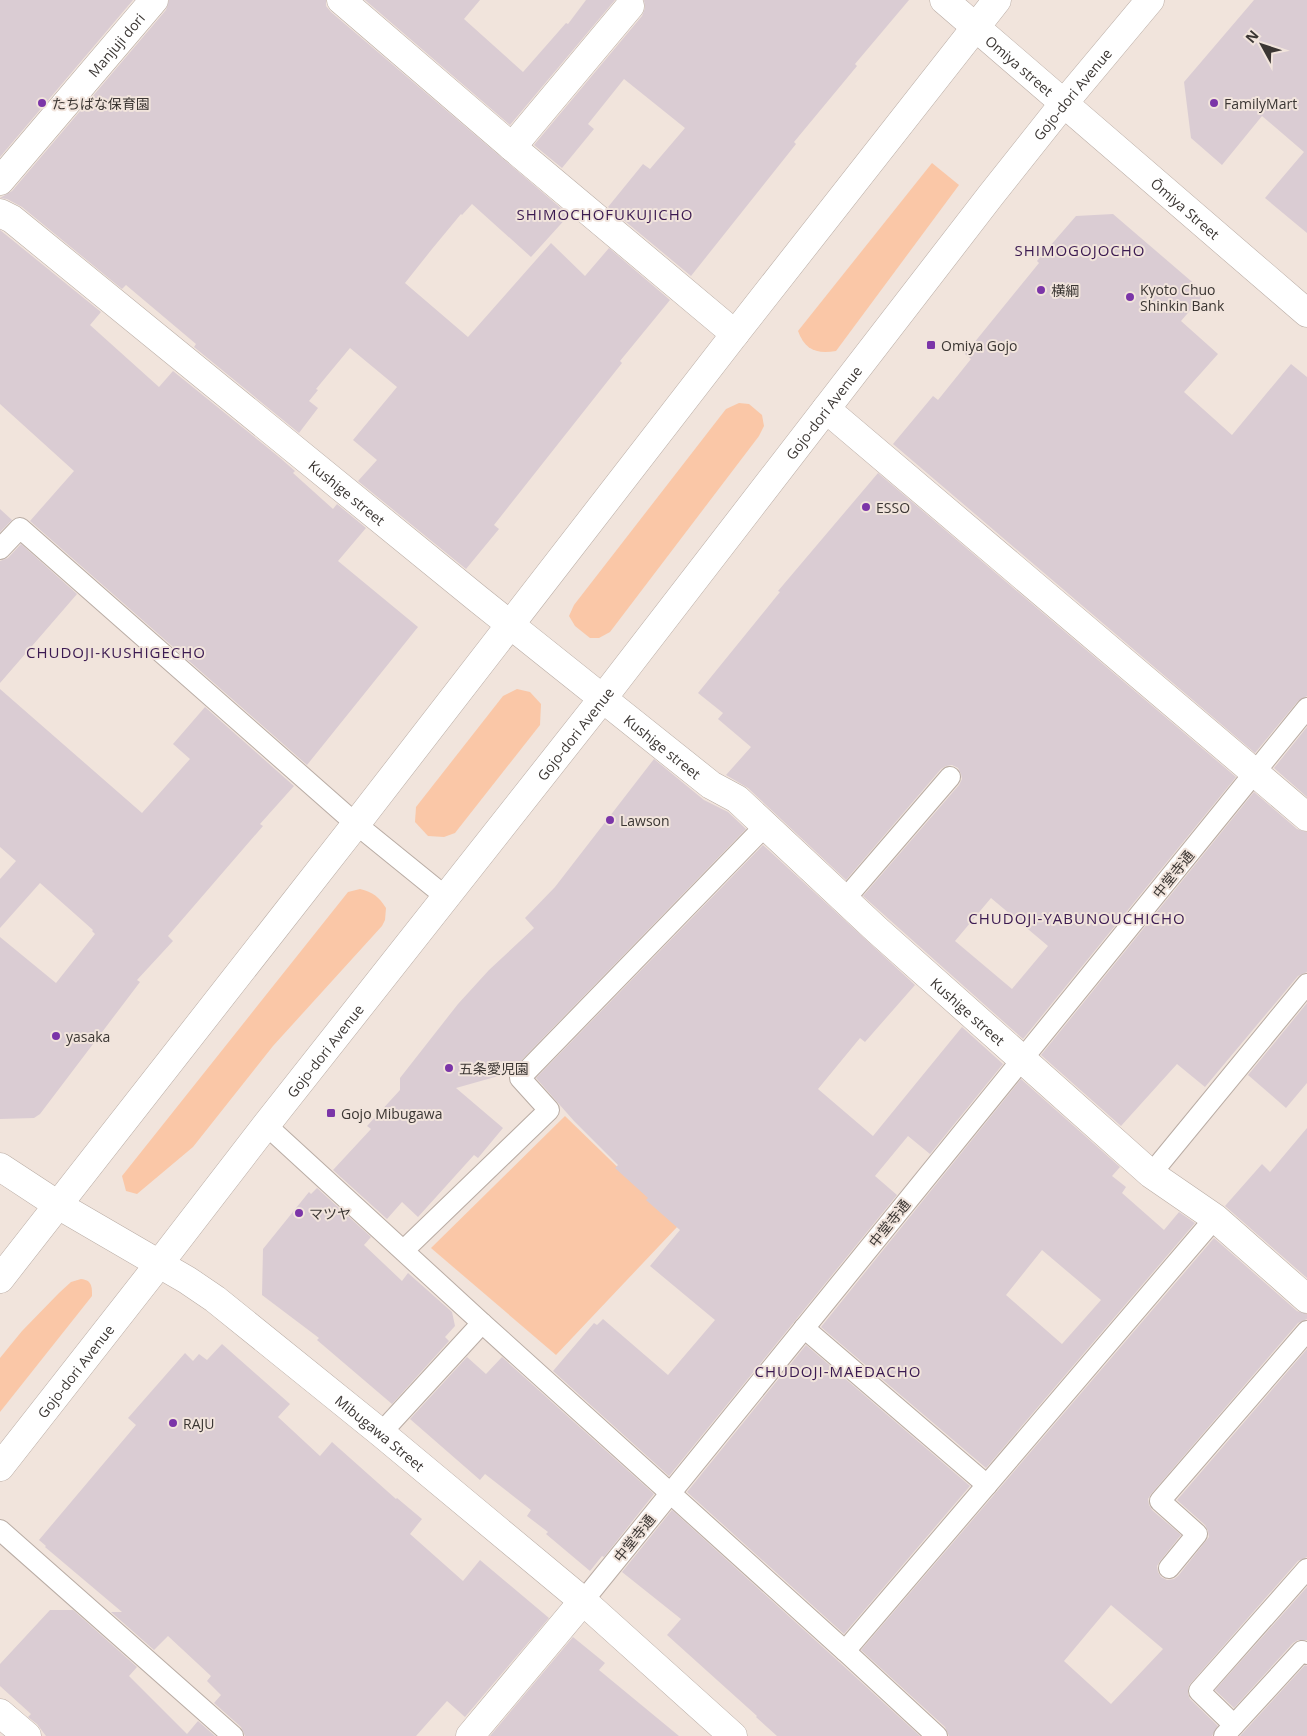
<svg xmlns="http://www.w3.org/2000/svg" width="1307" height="1736" viewBox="0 0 1307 1736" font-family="'Open Sans','Noto Sans JP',sans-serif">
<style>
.green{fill:#fac7a7}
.building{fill:#daccd3;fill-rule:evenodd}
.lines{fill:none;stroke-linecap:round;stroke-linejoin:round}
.service-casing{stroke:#b9aca4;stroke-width:22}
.minor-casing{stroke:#b9aca4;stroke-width:29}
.tertiary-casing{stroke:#b9aca4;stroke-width:29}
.trunk-casing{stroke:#b9aca4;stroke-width:29}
.service{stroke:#fff;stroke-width:20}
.minor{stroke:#fff;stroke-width:28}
.tertiary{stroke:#fff;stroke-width:28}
.trunk{stroke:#fff;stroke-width:28}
.poi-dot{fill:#7b35a8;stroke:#f1e4dc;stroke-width:2}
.labels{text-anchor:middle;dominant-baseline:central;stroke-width:4;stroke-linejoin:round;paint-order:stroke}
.street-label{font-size:14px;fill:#3b3633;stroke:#f1e4dc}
.poi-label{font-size:14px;fill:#3b3633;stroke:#f1e4dc;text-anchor:start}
.neighbourhood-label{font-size:15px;letter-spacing:1px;fill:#3b1a51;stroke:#f1e4dc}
</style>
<rect width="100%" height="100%" fill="#f1e4dc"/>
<g class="green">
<path d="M 932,163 L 959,185 L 836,351 C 816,354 805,350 798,331 Z"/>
<polygon points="739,403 749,404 762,415 764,426 759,436 610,632 599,638 590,638 575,626 569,616 574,605 726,409"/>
<polygon points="517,689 530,692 541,704 540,725 455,833 444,837 428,836 415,822 416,807 503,696"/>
<path d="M 360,889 C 373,892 379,897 386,908 L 385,920 L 382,926 L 273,1046 L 193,1147 L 137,1194 L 126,1191 L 122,1176 L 348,892 Z"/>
<polygon points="565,1116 678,1226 556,1355 431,1248"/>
<path d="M 81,1279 C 92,1280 92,1287 92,1296 L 0,1412 L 0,1358 L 22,1331 L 59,1293 L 71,1282 Z"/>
</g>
<g class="building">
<polygon points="0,0 133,0 0,157"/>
<polygon points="169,0 326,0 326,6 331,12 569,215 531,257 472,204 462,215 461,214 432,249 405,283 468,337 551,243 585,276 609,248 670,300 620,361 622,363 494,525 499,529 466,569 358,481 377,460 353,440 397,387 350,348 316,389 318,390 309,401 318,408 299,433 194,347 196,344 126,285 122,289 22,207 7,199 0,198 12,191 166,10"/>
<polygon points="365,0 480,0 464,19 523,72 566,23 568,24 586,0 615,0 510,125"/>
<polygon points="644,0 909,0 855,64 857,66 794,142 796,144 691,276 608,207 643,164 650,169 685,128 624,79 588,124 594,129 562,168 534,145 642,16 645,8"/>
<polygon points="1254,0 1307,0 1307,233 1265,198 1304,152 1262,116 1222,165 1191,138 1184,82"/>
<polygon points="1113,214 1205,293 1181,321 1218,354 1184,392 1232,435 1291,364 1307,377 1307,696 1298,701 1255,753 893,444 933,396 938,400 971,359 965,354 1039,263 1037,261 1076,216"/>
<polygon points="0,230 101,312 90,325 159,387 173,371 279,457 295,471 293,473 333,509 337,504 366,528 338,561 418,627 307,765 30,521 74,471 0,404"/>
<path d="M 878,473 L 1236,777 L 1023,1039 L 863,896 L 959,785 L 962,779 L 961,774 L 958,768 L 952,765 L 946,766 L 941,769 L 846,880 L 748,788 L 726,775 L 751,747 L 718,719 L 723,713 L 698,693 L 780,592 L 778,591 ZM 991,898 L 1048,946 L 1012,989 L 955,941 Z"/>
<polygon points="0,509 12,520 0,532"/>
<polygon points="21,544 77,594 0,683 0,561 8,558"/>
<polygon points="0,689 142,813 190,759 173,744 205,707 294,786 260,824 263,826 168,936 173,941 137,980 140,982 40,1114 34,1118 0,1119 0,937 56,983 95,934 92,931 93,930 40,883 0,928 0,879 16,861 0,847"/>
<polygon points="1307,727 1307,797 1274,768"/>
<polygon points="654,759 704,800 728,812 746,829 509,1073 456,1088 503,1128 478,1158 474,1155 418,1217 402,1202 387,1219 333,1170 371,1129 367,1126 400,1090 400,1078 458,1004 489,970 534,928 525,918 555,887"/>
<polygon points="1254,792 1297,829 1307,832 1307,972 1298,976 1205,1087 1177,1064 1121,1126 1041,1055"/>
<polygon points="763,845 915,985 865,1042 860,1038 818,1089 873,1136 962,1027 1003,1064 930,1154 908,1136 875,1176 897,1195 669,1476 553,1371 594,1323 597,1325 603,1319 668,1375 715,1320 650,1266 680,1230 646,1200 648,1198 615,1168 618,1165 574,1121 536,1078"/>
<polygon points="1307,1003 1307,1083 1286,1108 1248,1075"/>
<path d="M 1021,1079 L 1120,1167 L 1112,1176 L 1126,1187 L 1122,1193 L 1164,1230 L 1179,1212 L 1195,1223 L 986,1468 L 821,1327 ZM 1042,1250 L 1101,1300 L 1062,1344 L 1006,1295 Z"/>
<polygon points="1307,1128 1307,1278 1225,1206 1262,1164 1270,1172"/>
<polygon points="317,1188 371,1237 364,1245 402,1281 408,1273 452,1312 455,1326 445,1337 449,1341 392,1404 317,1340 319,1338 262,1295 263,1249 309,1192 311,1194"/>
<path d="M 1214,1238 L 1297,1311 L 1307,1314 L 1307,1319 L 1298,1323 L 1151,1494 L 1148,1499 L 1149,1505 L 1152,1510 L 1181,1535 L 1160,1561 L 1157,1566 L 1158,1572 L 1161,1577 L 1167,1580 L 1174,1579 L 1178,1576 L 1209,1537 L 1208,1531 L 1205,1525 L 1177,1500 L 1307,1349 L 1307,1557 L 1298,1561 L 1190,1684 L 1188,1688 L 1188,1694 L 1190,1699 L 1218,1726 L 1212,1736 L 949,1736 L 945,1727 L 861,1650 ZM 1111,1605 L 1163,1649 L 1111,1704 L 1064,1661 Z"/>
<polygon points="222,1344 290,1404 278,1417 320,1456 332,1442 396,1499 397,1498 422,1519 410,1534 463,1581 480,1560 549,1618 465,1717 447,1701 416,1736 245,1736 241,1727 214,1703 221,1695 207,1681 211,1676 168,1636 154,1650 111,1612 122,1612 45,1547 46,1546 39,1540 136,1425 128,1418 185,1353 193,1361 199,1354 207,1360"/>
<polygon points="806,1345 970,1486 844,1634 687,1492"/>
<polygon points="467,1357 486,1374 502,1357 654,1494 604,1557 602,1556 590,1571 546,1534 548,1532 527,1516 531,1510 485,1474 480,1480 410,1419"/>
<polygon points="672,1510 837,1660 920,1736 777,1736 756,1717 757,1716 667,1635 681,1619 622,1572"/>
<polygon points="1307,1587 1307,1640 1298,1640 1293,1643 1234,1708 1215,1690"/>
<polygon points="50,1610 73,1610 137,1667 129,1676 187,1734 198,1721 215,1736 46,1736 37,1724 28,1717 31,1714 0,1686 0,1664"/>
<polygon points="573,1637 605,1663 599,1670 679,1736 490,1736"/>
<polygon points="1305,1665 1307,1666 1307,1736 1240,1736"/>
</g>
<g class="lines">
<g class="service-casing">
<g id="service">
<polyline points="0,549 20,528 356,824 446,897"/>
<polyline points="845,899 950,777"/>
<polyline points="266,1125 482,1323 845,1651"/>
<polyline points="1151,1174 1307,984"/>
<polyline points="404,1250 549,1110 520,1078 766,825"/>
<polyline points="804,1328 987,1485"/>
<polyline points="381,1433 482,1323"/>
<polyline points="0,1530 233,1736"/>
<polyline points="1169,1568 1197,1534 1160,1501 1307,1331"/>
<polyline points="583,1601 1307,708"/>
<polyline points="1234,1725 1199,1691 1307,1569"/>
<polyline points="937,1736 845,1651 1215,1218"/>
<polyline points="1224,1736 1302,1651 1307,1654"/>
</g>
</g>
<g class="minor-casing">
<g id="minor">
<polyline points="341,0 512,147 735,334"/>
<polyline points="512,147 630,6"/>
<path id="s1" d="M 0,181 L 154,0"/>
<path id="s2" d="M 0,213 L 12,219 L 478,599 L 711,785 L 737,799 L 877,930 L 1151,1174 L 1215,1218 L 1307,1299"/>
<polyline points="826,409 1307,817"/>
<polyline points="0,1713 27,1736"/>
<polyline points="470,1736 583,1601"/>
</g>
</g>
<g class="tertiary-casing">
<g id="tertiary">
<path id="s3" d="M 944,0 L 1307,313"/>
<path id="s4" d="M 0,1167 L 58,1205 L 187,1280 L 215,1299 L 381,1433 L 583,1601 L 733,1736"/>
</g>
</g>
<g class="trunk-casing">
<g id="trunk">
<polyline points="0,1279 356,824 735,334 997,0"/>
<path id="s5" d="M 0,1467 L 159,1264 L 266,1125 L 603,698 L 991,195 L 1064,103 L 1150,0"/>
</g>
</g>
<use href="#service" class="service"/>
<use href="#minor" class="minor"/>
<use href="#tertiary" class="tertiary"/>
<use href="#trunk" class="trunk"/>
</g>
<g class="poi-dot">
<circle cx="42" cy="103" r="5"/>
<circle cx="1214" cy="103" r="5"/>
<circle cx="1041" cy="290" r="5"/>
<circle cx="1130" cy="297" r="5"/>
<rect x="926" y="340" width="10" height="10" rx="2.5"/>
<circle cx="866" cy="507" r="5"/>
<circle cx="610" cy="820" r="5"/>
<circle cx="56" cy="1036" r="5"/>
<circle cx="449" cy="1068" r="5"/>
<rect x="326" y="1108" width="10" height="10" rx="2.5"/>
<circle cx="299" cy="1213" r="5"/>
<circle cx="173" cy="1423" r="5"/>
</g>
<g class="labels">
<g class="street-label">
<text stroke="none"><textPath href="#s1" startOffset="179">Manjuji dori</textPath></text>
<text stroke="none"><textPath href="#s3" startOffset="100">Omiya street</textPath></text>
<text stroke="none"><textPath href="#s5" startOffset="1742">Gojo-dori Avenue</textPath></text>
<text stroke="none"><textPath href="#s3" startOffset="319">Ōmiya Street</textPath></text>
<text stroke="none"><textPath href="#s5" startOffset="1338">Gojo-dori Avenue</textPath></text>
<text stroke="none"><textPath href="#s2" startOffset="446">Kushige street</textPath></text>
<text stroke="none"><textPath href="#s5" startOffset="932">Gojo-dori Avenue</textPath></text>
<text stroke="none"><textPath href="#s2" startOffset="851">Kushige street</textPath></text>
<text transform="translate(1173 874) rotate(-51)">中堂寺通</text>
<text stroke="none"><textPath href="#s2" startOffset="1256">Kushige street</textPath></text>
<text stroke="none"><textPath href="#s5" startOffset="528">Gojo-dori Avenue</textPath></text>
<text transform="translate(889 1223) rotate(-51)">中堂寺通</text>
<text stroke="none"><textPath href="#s5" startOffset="122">Gojo-dori Avenue</textPath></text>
<text stroke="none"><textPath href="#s4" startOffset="465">Mibugawa Street</textPath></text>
<text transform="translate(634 1538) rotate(-51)">中堂寺通</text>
</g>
<g class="poi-label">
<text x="52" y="103">たちばな保育園</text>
<text x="1224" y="103">FamilyMart</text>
<text x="1140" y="289">Kyoto Chuo<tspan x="1140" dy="16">Shinkin Bank</tspan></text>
<text x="1051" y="290">横綱</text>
<text x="941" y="345">Omiya Gojo</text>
<text x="876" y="507">ESSO</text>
<text x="620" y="820">Lawson</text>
<text x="66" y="1036">yasaka</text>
<text x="459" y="1068">五条愛児園</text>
<text x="341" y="1113">Gojo Mibugawa</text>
<text x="309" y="1213">マツヤ</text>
<text x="183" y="1423">RAJU</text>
</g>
<g class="neighbourhood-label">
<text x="605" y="214">SHIMOCHOFUKUJICHO</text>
<text x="1080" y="250">SHIMOGOJOCHO</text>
<text x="116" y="652">CHUDOJI-KUSHIGECHO</text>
<text x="1077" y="918">CHUDOJI-YABUNOUCHICHO</text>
<text x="838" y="1371">CHUDOJI-MAEDACHO</text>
</g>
</g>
<g transform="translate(1262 45) rotate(310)" stroke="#f1e4dc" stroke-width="4" paint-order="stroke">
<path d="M0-4L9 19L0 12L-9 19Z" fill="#3b3633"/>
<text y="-8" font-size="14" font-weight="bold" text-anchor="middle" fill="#3b3633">N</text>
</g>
</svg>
